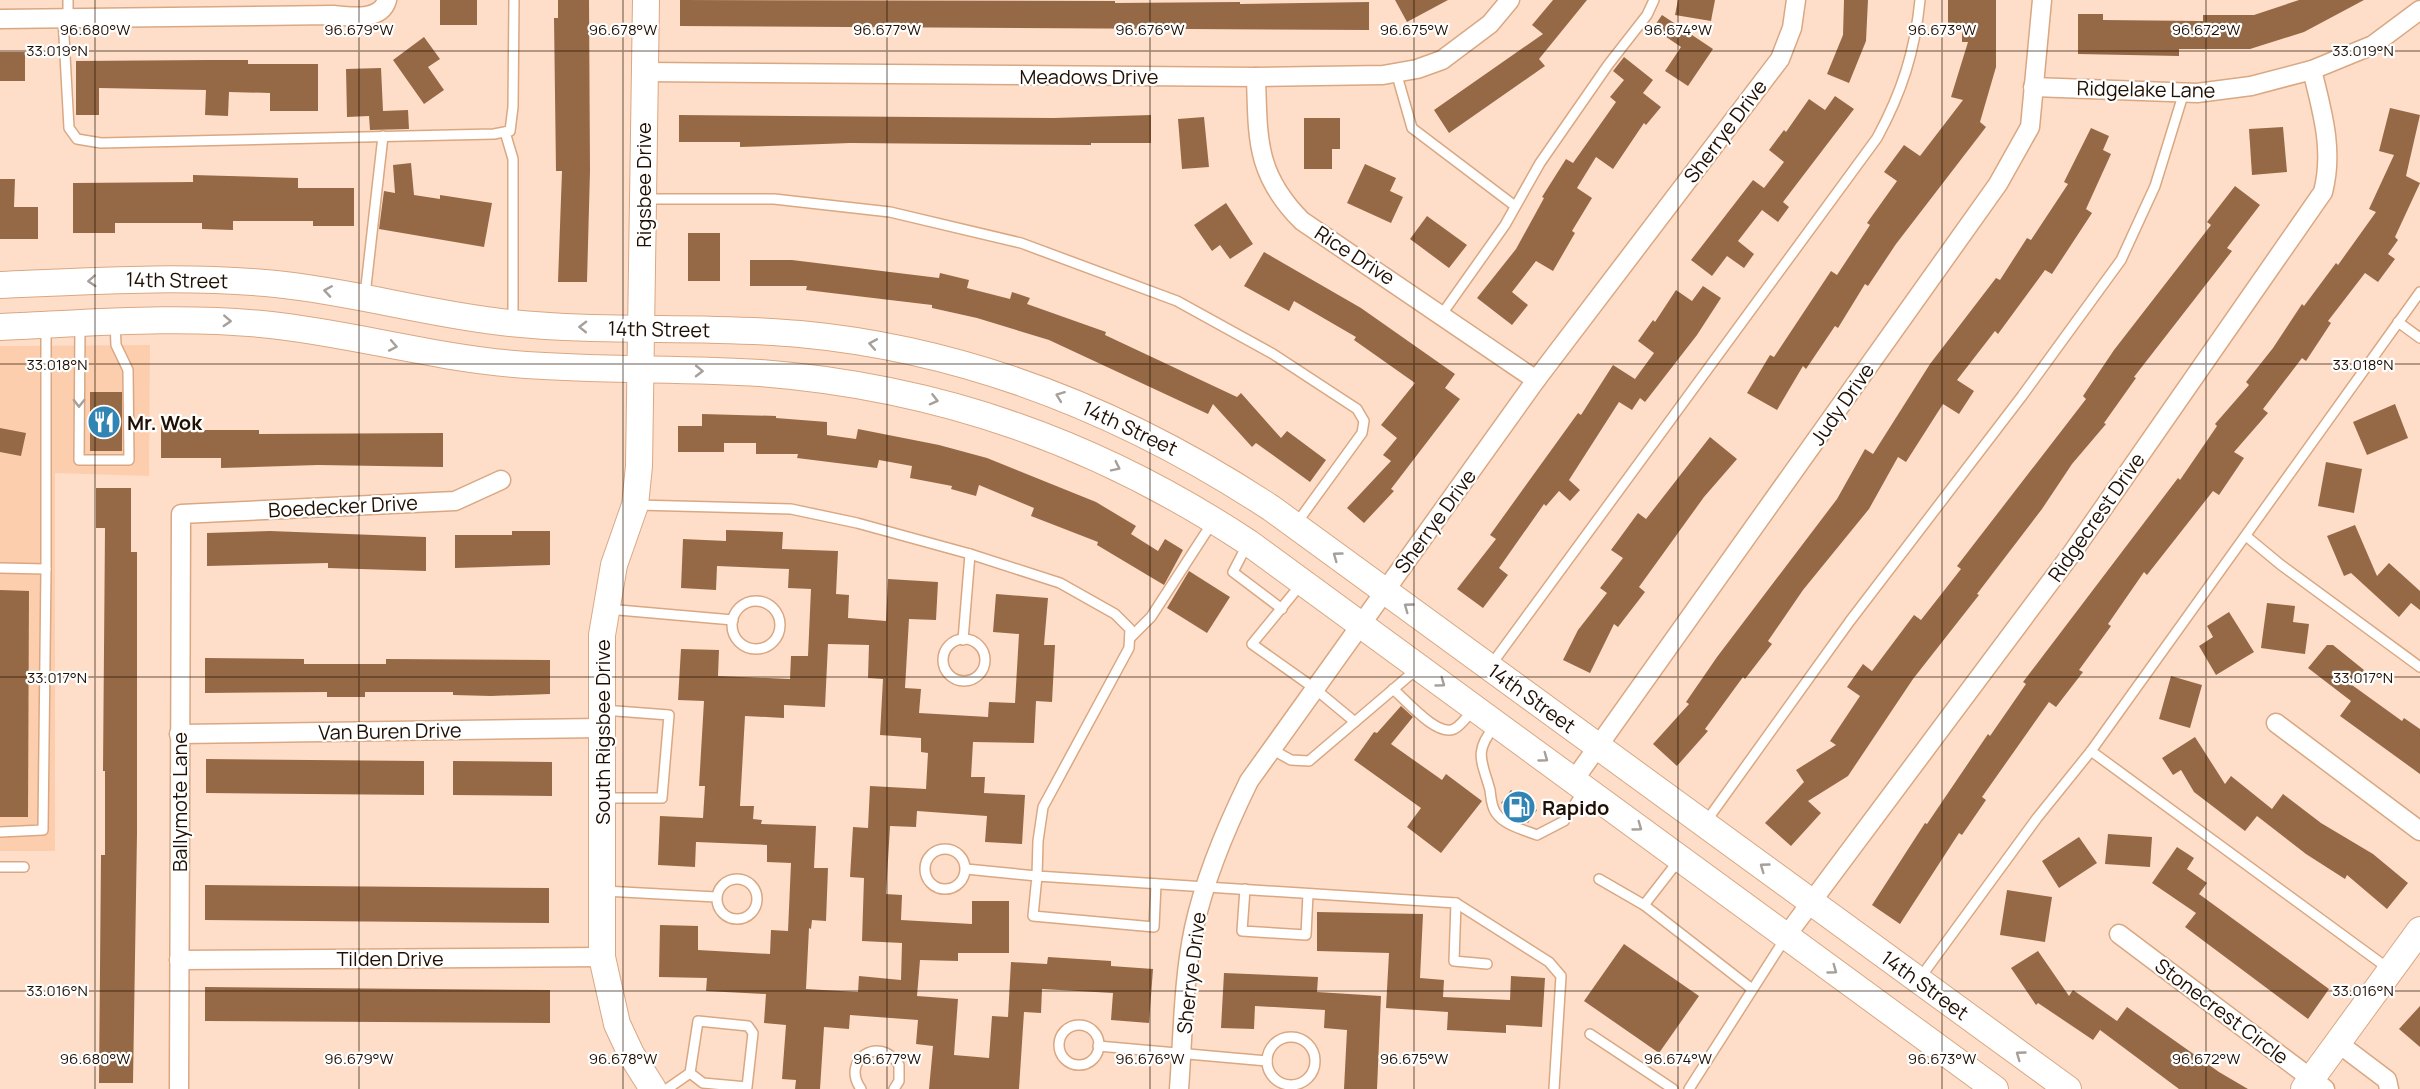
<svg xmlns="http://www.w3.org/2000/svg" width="2420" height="1089" viewBox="0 0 2420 1089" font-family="Manrope,sans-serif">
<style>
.built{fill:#fdcead}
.building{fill:#966946;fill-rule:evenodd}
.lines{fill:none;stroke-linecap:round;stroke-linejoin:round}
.lane-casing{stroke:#d9a883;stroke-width:12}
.street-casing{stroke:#d9a883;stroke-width:21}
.secondary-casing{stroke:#d9a883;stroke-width:28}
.lane{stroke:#fff;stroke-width:9}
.street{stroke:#fff;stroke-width:18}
.secondary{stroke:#fff;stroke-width:26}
.oneway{stroke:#a69f9a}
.ticks{fill:none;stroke:#200f03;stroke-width:1.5;stroke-opacity:0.45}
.labels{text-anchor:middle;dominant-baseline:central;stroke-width:4.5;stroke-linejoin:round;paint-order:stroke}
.street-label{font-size:20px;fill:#200f03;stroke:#fff}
.poi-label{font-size:20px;font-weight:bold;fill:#200f03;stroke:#fff;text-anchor:start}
.ticks-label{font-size:15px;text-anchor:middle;fill:#200f03;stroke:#fff;stroke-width:4.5;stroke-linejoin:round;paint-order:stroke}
</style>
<rect width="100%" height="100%" fill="#fedec8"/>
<polygon class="built" points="150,345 149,476 55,473 55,851 0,851 0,346"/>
<g class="building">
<rect x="440" y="0" width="37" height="25"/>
<polygon points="558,0 589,0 590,171 587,282 558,282 562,171 556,171 554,18 558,18"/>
<polygon points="680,0 1115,1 1115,3 1240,2 1240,4 1369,2 1369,30 680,26"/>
<polygon points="1395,0 1448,0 1407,22"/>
<polygon points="1553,0 1587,0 1539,59 1545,66 1449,133 1434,110 1543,34 1532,25"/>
<polygon points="1678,0 1715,0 1711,21 1675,15"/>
<polygon points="1844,0 1868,0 1866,41 1849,83 1827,74 1843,35"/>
<polygon points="1948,0 1996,0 1996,67 1980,122 1986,127 1896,244 1868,286 1865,284 1838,328 1835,326 1806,369 1803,366 1777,410 1747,393 1770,355 1774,357 1831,271 1837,275 1870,225 1867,223 1897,181 1884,172 1904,145 1920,156 1963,100 1951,97 1968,42 1962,42 1962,29 1948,29"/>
<polygon points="2299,0 2364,0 2304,32 2250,49 2179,49 2179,56 2078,54 2078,14 2103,14 2103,20 2203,21 2203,15 2254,15"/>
<polygon points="1662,15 1713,49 1688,86 1665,71 1681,47 1653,28"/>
<polygon points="424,37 440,59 428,67 444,90 424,104 393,60"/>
<rect x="0" y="52" width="25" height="29"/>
<polygon points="1624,57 1653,80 1643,93 1661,107 1646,125 1644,123 1613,169 1596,157 1577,188 1592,198 1572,231 1575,233 1553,271 1536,261 1512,292 1528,305 1512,325 1477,298 1516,249 1544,198 1542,197 1566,159 1573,163 1616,102 1610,97 1624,80 1613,71"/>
<polygon points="207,60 248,60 248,64 318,64 318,111 270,111 270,93 229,92 228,116 205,115 206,90 99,88 99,115 76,115 76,61"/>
<polygon points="381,68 383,111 408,110 409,129 370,130 369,116 347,117 346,69"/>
<polygon points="1835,96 1854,109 1783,202 1789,207 1778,222 1762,210 1738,241 1754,254 1744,268 1727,256 1712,276 1691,260 1753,180 1764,188 1784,162 1769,150 1784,130 1786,132 1809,99 1825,110"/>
<polygon points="2390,108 2420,115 2406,176 2420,183 2395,237 2398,240 2388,254 2395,259 2378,282 2365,273 2328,321 2331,323 2306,361 2302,358 2263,409 2268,413 2234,452 2244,458 2219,495 2213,491 2147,575 2144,572 2108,624 2111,626 2079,670 2083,672 2056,707 2049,702 1982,797 1986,800 1962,835 1959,833 1900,924 1872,905 1925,823 1927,824 1988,734 1990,736 2026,684 2023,682 2178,478 2180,480 2217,426 2215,424 2249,385 2246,382 2273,348 2302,304 2304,306 2336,263 2338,265 2376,212 2369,209 2394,155 2379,151"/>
<polygon points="679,115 1054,118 1151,115 1151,143 1091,143 1091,145 850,143 740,147 740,142 679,142"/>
<polygon points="1204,117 1209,167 1182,169 1178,119"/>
<polygon points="1304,118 1340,118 1340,149 1332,149 1332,169 1304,169"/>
<polygon points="2283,127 2287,172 2252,175 2249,129"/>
<polygon points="2091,128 2109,136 2103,150 2111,154 2086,209 2092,213 2052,274 2045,270 1998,334 1995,331 1957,380 1974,391 1959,414 1943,404 1906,462 1898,457 1869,509 1803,590 1768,641 1772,644 1745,679 1743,677 1705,729 1708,731 1677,766 1653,744 1689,704 1686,702 1717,657 1837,499 1865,449 1873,454 1930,364 1996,278 2000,280 2027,238 2031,240 2068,184 2064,182"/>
<polygon points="411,163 414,195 440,199 440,195 492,203 484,247 379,229 384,191 395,193 393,165"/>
<polygon points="1365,164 1396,178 1390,191 1403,197 1391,223 1347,203"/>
<polygon points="193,175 298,178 298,188 354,188 354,226 313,226 313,221 233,221 233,230 202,229 202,223 115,223 115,233 73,233 73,183 193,182"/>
<polygon points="0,179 15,179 14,207 38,207 38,239 0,239"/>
<polygon points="2235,186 2260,205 2227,248 2232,251 2134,377 2136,378 2104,423 2106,424 2072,464 2042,509 1977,594 1979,595 1913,679 1848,776 1808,801 1821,813 1791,846 1765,823 1804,782 1796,770 1836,745 1830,741 1860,696 1847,687 1863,664 1872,671 1914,615 1921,620 1961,569 1957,566 2086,399 2083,396 2114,350 2211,225 2207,222"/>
<polygon points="1226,203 1253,244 1230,259 1220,245 1212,251 1194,225"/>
<polygon points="1427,216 1467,245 1449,268 1410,239"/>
<rect x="688" y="233" width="32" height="48"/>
<polygon points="1264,252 1361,308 1455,374 1445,388 1460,399 1391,489 1394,491 1364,523 1347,508 1391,461 1383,455 1397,438 1381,425 1415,383 1354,340 1356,337 1294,301 1289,311 1244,286"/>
<polygon points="750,260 792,260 939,278 940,273 969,280 967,288 1010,299 1012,292 1030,298 1027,304 1106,332 1105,335 1237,397 1241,393 1281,438 1287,431 1326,460 1310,482 1256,443 1252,447 1213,404 1208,414 1049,340 977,318 932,308 932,305 806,290 807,286 750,286"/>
<polygon points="1703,286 1721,298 1697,335 1645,402 1640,398 1632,410 1619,402 1569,480 1580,490 1570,501 1559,491 1546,506 1544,504 1499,568 1508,575 1483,608 1457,589 1496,539 1490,535 1578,413 1581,415 1613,365 1635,379 1654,353 1638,341 1653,320 1655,322 1676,290 1692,301"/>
<rect x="90" y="392" width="32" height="59"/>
<polygon points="2395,404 2408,438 2367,455 2353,422"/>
<polygon points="702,414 776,416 776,418 827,422 827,435 856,439 858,429 939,445 987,458 1096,502 1136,526 1131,534 1158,551 1165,539 1183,550 1164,585 1097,545 1098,542 1031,516 1034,508 979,485 976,496 951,489 952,486 910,478 912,466 879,460 877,468 797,458 798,454 756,454 756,443 724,443 724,452 678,452 678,426 702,426"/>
<polygon points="161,422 199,422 199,430 259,430 259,434 443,433 443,467 318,465 221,468 221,458 161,458"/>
<polygon points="0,428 26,433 21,456 0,452"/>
<polygon points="1710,437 1737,459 1704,497 1639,587 1645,592 1618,627 1614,624 1590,673 1563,660 1578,630 1607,593 1600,588 1623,558 1611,550 1638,513 1646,519"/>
<polygon points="2326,462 2362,469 2354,513 2318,506"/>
<polygon points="96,488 131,488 131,552 137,552 137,834 133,1083 99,1083 101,855 105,855 105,771 103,771 105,528 96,528"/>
<polygon points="2355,525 2377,576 2389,563 2420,591 2420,610 2411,603 2399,617 2351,573 2344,576 2327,536"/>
<path d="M 726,530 L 783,532 L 782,549 L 838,551 L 836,594 L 849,595 L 848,618 L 886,621 L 888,579 L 938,582 L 936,620 L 909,619 L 905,688 L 921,689 L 919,713 L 988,717 L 989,702 L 1015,703 L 1019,634 L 993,632 L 996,594 L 1048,598 L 1044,645 L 1055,645 L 1052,702 L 1036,701 L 1034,743 L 973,742 L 971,777 L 985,777 L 984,793 L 1025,795 L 1022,844 L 985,842 L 987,816 L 917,811 L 916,827 L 890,826 L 886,894 L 902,895 L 901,920 L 972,924 L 972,901 L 1009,901 L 1009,953 L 958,953 L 958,961 L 920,960 L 917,996 L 958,999 L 954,1055 L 989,1058 L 992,1016 L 1008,1017 L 1011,962 L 1047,964 L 1048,957 L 1111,961 L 1111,966 L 1153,969 L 1149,1023 L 1111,1020 L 1113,993 L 1042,989 L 1041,1013 L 1024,1012 L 1019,1089 L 929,1089 L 933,1046 L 916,1044 L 918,1020 L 850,1015 L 849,1029 L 824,1027 L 820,1089 L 795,1089 L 796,1080 L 782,1079 L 786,1025 L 764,1023 L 766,994 L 706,991 L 707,978 L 659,977 L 660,925 L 698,926 L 698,950 L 770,954 L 771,930 L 788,931 L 791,863 L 767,862 L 767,845 L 696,842 L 695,867 L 658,865 L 660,816 L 703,818 L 705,786 L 699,786 L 704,701 L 678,700 L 681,649 L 719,650 L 718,676 L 790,679 L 791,656 L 808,656 L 811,589 L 788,588 L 789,569 L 717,566 L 716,590 L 681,588 L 683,539 L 726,541 ZM 828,644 L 869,645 L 868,678 L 883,679 L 880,735 L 921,738 L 921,752 L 928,753 L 926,789 L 870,786 L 868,828 L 853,827 L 850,877 L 864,878 L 862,941 L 902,943 L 901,980 L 859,976 L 858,992 L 806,989 L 809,928 L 811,929 L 812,920 L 826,921 L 828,868 L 814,868 L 816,826 L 761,824 L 762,820 L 753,819 L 754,806 L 740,806 L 745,716 L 784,718 L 784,705 L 825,707 Z"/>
<polygon points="270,531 426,537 426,571 328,568 328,563 207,566 207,533"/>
<polygon points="512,531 550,531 550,565 455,568 455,535 512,535"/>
<polygon points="1189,571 1230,597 1207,633 1167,608"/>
<polygon points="0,590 29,591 28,817 0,817"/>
<polygon points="2267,603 2295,606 2293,622 2309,624 2305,654 2261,648"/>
<polygon points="2229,612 2254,652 2216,675 2199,646 2213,637 2207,626"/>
<polygon points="2327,645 2333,645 2364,670 2352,685 2402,721 2404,718 2420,729 2420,774 2340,716 2351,701 2308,668"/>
<polygon points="205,658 304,659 304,664 386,664 386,659 550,660 550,694 491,696 453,695 453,692 365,692 365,697 327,697 327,692 205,693"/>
<polygon points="2171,676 2202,685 2190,728 2159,719"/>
<polygon points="1401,706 1413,717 1391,744 1442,780 1446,774 1482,801 1441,853 1407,827 1421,808 1354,760 1374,732 1377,733"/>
<polygon points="2195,737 2225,784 2231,776 2272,809 2283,794 2321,823 2373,854 2408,883 2387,909 2347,875 2345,879 2306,854 2257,816 2245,831 2194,792 2181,770 2173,775 2162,758"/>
<polygon points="206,759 424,761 424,795 206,793"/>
<polygon points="453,761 552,762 552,796 453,795"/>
<polygon points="1511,790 1537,810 1528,823 1501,803"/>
<polygon points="2108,834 2152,837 2150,867 2105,864"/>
<polygon points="2079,837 2097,863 2059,888 2042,861"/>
<polygon points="2177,847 2194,858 2187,869 2207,883 2199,894 2329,989 2308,1019 2185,927 2196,913 2152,883"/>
<polygon points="205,885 549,888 549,923 205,920"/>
<polygon points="2007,890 2052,897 2045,942 2000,935"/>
<polygon points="1317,912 1423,914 1420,978 1444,980 1443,997 1510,1000 1511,976 1545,978 1542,1027 1506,1025 1506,1033 1447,1030 1448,1012 1386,1008 1389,953 1317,951"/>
<polygon points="1624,944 1699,996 1659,1053 1584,1001"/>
<polygon points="2038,951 2069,996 2073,990 2117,1021 2127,1007 2219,1072 2248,1089 2179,1089 2100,1030 2093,1040 2038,1003 2036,1005 2011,968"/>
<polygon points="1224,973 1318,977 1317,992 1381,996 1377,1089 1344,1089 1347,1030 1324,1028 1325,1010 1255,1006 1254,1029 1221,1028"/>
<polygon points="205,987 550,990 550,1023 205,1021"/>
<polygon points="2420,1006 2420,1047 2399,1029"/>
</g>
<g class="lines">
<g class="lane-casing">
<g id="lane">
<polyline points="68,0 68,19"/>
<polyline points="63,19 69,128 77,139 101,143 494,134 510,131 513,107 514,0"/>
<polyline points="1396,72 1412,128 1515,206"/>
<polyline points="505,132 513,159 513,321"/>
<polyline points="645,199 774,199 890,212 1021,243 1177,301 1273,354 1357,409 1364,421 1362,433 1296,524"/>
<polyline points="365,295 383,136"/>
<polyline points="1442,314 1505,225 1540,163 1608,65 1647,15 1654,0"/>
<polyline points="2398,322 2420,338"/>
<polyline points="80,326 79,460 129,460 128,370 116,345 115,322"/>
<polyline points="637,505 791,509 857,523 970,554 1060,583 1115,614 1130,629 1129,648 1043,807 1038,841 1037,876 1456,903 1549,962 1561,976 1554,1089"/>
<polyline points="2246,536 2281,565 2420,667"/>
<polyline points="1247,545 1233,572 1282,609"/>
<polyline points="0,568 46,569 46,327"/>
<polyline points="1302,583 1252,644 1314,688 1355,722"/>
<circle cx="756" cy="625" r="24"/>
<polyline points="607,609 733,620"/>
<polyline points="1130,638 1151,617 1212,523"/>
<circle cx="964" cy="660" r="21"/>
<polyline points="963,640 970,554"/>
<path d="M 1491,665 L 1877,138 C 1902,92 1915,51 1920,0"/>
<path d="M 1393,689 C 1406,700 1437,737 1454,729 C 1462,725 1468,715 1474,708"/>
<polyline points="603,710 669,715 662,798 604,798"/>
<path d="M 1495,726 C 1473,752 1482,761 1490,790 C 1491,797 1491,806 1496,813 C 1504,825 1524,830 1537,835 L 1564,821 L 1583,791"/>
<polyline points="1271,749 1291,760 1309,761 1417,669"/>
<polyline points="2091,751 2389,969"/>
<polyline points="1705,823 1850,621 2022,396 2121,260 2155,186 2184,92"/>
<polyline points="0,832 43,830 46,569"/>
<circle cx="945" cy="869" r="20"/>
<polyline points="0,867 24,867"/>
<polyline points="966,869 1037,876 1033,916 1154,927 1156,884"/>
<circle cx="737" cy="899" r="20"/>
<polyline points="1599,879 1644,905 1752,989"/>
<polyline points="1245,889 1242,931 1306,935 1308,894"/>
<polyline points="604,891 716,897"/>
<polyline points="1456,903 1454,961 1487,964"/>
<polyline points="1644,905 1679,860"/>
<polyline points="1920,978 2037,818 2091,751 2420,292"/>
<circle cx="1079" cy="1045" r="20"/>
<polyline points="1590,1034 1673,1089"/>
<circle cx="1291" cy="1061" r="24"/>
<polyline points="1098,1046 1267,1061"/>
<polyline points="667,1089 690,1073 698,1021 748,1026 753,1033 747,1087 703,1083 690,1073"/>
<path d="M 861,1089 C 840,1060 880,1034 899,1065 L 899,1081 L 894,1089"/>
<polyline points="1689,1089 1786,937"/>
</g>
</g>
<g class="street-casing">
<g id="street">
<path d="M 0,19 L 334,15 C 351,17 381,21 387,0"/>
<polyline points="643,72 1256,77 1383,75 1417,69 1442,60 1490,24 1510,0"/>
<path d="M 1256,77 C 1258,138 1255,174 1302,221 L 1536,380"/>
<polyline points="2033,87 2197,93 2251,86 2312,70 2373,45 2420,10"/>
<polyline points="2276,723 2420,831"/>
<polyline points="179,734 601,728"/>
<polyline points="1574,780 1998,184 2030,127 2042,0"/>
<polyline points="2119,934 2325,1089"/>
<path d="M 1786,936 L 2072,553 L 2323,192 C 2334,150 2322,111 2312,70"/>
<polyline points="179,960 602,957"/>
<polyline points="2338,1043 2387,1080 2389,1089"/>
<polyline points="179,1089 181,514 455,501 501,480"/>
<path d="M 1179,1089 C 1183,1036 1183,980 1194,928 C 1205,877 1226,828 1249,781 L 1536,380 L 1780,59 L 1792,28 L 1796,0"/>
</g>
</g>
<g class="secondary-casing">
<g id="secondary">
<polyline points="646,0 639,466 635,505 614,565 602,635 602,957 617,1024 631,1054 653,1089"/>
<path d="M 0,285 C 92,281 184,275 276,284 C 355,292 432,315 510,323 C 607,333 704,325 800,334 C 971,350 1128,414 1271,508 L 2068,1089"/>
<path d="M 0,327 C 91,323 181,315 271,325 C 353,334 432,357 514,364 C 596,371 678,368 760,373 C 940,387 1098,443 1249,543 L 1995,1089"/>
<polyline points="2304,1089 2420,930"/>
</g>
</g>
<use href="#lane" class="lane"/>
<use href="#street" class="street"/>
<use href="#secondary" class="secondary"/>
</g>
<defs><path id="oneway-chevron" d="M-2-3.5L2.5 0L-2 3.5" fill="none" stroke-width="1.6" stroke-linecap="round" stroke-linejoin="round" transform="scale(1.5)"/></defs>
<g class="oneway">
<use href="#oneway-chevron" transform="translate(92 281) rotate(177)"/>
<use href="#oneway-chevron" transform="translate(328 291) rotate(-171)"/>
<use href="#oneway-chevron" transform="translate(227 321) rotate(3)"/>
<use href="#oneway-chevron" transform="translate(583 327) rotate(-179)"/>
<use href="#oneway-chevron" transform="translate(873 344) rotate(-170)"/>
<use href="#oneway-chevron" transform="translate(393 346) rotate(11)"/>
<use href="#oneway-chevron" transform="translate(699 371) rotate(1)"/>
<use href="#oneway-chevron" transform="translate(1060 396) rotate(-159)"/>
<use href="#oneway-chevron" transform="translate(934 400) rotate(14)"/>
<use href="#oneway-chevron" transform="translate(79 403) rotate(91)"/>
<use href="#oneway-chevron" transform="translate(1116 467) rotate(26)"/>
<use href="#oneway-chevron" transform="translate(1337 556) rotate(-144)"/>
<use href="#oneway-chevron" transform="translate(1408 607) rotate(-144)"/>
<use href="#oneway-chevron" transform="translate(1441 683) rotate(36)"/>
<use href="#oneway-chevron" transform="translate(1544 758) rotate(36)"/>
<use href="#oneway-chevron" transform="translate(1638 827) rotate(36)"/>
<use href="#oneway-chevron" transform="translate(1764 867) rotate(-144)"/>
<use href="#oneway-chevron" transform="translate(1833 970) rotate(36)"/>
<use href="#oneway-chevron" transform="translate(2020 1055) rotate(-144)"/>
</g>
<path class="ticks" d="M 95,0 L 95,1089M 359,0 L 359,1089M 623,0 L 623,1089M 887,0 L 887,1089M 1150,0 L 1150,1089M 1414,0 L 1414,1089M 1678,0 L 1678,1089M 1942,0 L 1942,1089M 2206,0 L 2206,1089M 0,51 L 2420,51M 0,364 L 2420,364M 0,677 L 2420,677M 0,991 L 2420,991"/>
<defs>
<g id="restaurant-disc" transform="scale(1.725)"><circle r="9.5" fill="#3185b5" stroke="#fff"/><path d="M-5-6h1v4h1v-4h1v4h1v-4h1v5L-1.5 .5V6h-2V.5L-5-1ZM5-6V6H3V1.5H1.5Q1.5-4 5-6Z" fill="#fff"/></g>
<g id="fuel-disc" transform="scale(1.725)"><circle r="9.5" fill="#3185b5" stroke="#fff"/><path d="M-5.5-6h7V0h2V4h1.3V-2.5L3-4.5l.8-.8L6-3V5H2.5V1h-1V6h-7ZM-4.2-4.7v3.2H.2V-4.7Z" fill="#fff"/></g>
</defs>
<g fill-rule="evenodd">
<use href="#restaurant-disc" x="104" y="422"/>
<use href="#fuel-disc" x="1519" y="807"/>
</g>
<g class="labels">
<g class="street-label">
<text x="1089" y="76">Meadows Drive</text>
<text transform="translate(2146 89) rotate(1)">Ridgelake Lane</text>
<text transform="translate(1725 131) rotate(-53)">Sherrye Drive</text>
<text transform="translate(643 185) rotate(-90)">Rigsbee Drive</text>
<text transform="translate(1355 255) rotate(33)">Rice Drive</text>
<text transform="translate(177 280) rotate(1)">14th Street</text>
<text transform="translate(659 329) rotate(1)">14th Street</text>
<text transform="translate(1842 404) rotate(-55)">Judy Drive</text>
<text transform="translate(1130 428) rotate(25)">14th Street</text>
<text transform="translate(343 506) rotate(-3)">Boedecker Drive</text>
<text transform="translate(2096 517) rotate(-55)">Ridgecrest Drive</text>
<text transform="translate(1435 521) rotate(-54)">Sherrye Drive</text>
<text transform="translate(1532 698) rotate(36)">14th Street</text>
<text transform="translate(390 731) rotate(-1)">Van Buren Drive</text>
<text transform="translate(602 732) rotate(-90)">South Rigsbee Drive</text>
<text transform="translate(179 802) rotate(-90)">Ballymote Lane</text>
<text x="390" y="958">Tilden Drive</text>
<text transform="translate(1191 973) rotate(-83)">Sherrye Drive</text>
<text transform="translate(1925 985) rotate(36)">14th Street</text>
<text transform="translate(2222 1011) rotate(37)">Stonecrest Circle</text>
</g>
<g class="poi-label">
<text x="127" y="422">Mr. Wok</text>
<text x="1542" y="807">Rapido</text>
</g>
</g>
<g class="ticks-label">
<text x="95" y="35">96.680°W</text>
<text x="359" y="35">96.679°W</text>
<text x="623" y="35">96.678°W</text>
<text x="887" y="35">96.677°W</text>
<text x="1150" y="35">96.676°W</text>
<text x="1414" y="35">96.675°W</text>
<text x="1678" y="35">96.674°W</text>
<text x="1942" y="35">96.673°W</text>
<text x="2206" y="35">96.672°W</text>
<text x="57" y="56">33.019°N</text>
<text x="2363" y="56">33.019°N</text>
<text x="57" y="370">33.018°N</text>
<text x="2363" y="370">33.018°N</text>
<text x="57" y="683">33.017°N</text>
<text x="2363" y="683">33.017°N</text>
<text x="57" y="996">33.016°N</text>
<text x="2363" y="996">33.016°N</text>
<text x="95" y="1064">96.680°W</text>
<text x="359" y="1064">96.679°W</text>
<text x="623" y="1064">96.678°W</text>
<text x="887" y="1064">96.677°W</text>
<text x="1150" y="1064">96.676°W</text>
<text x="1414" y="1064">96.675°W</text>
<text x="1678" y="1064">96.674°W</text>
<text x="1942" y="1064">96.673°W</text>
<text x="2206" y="1064">96.672°W</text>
</g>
</svg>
